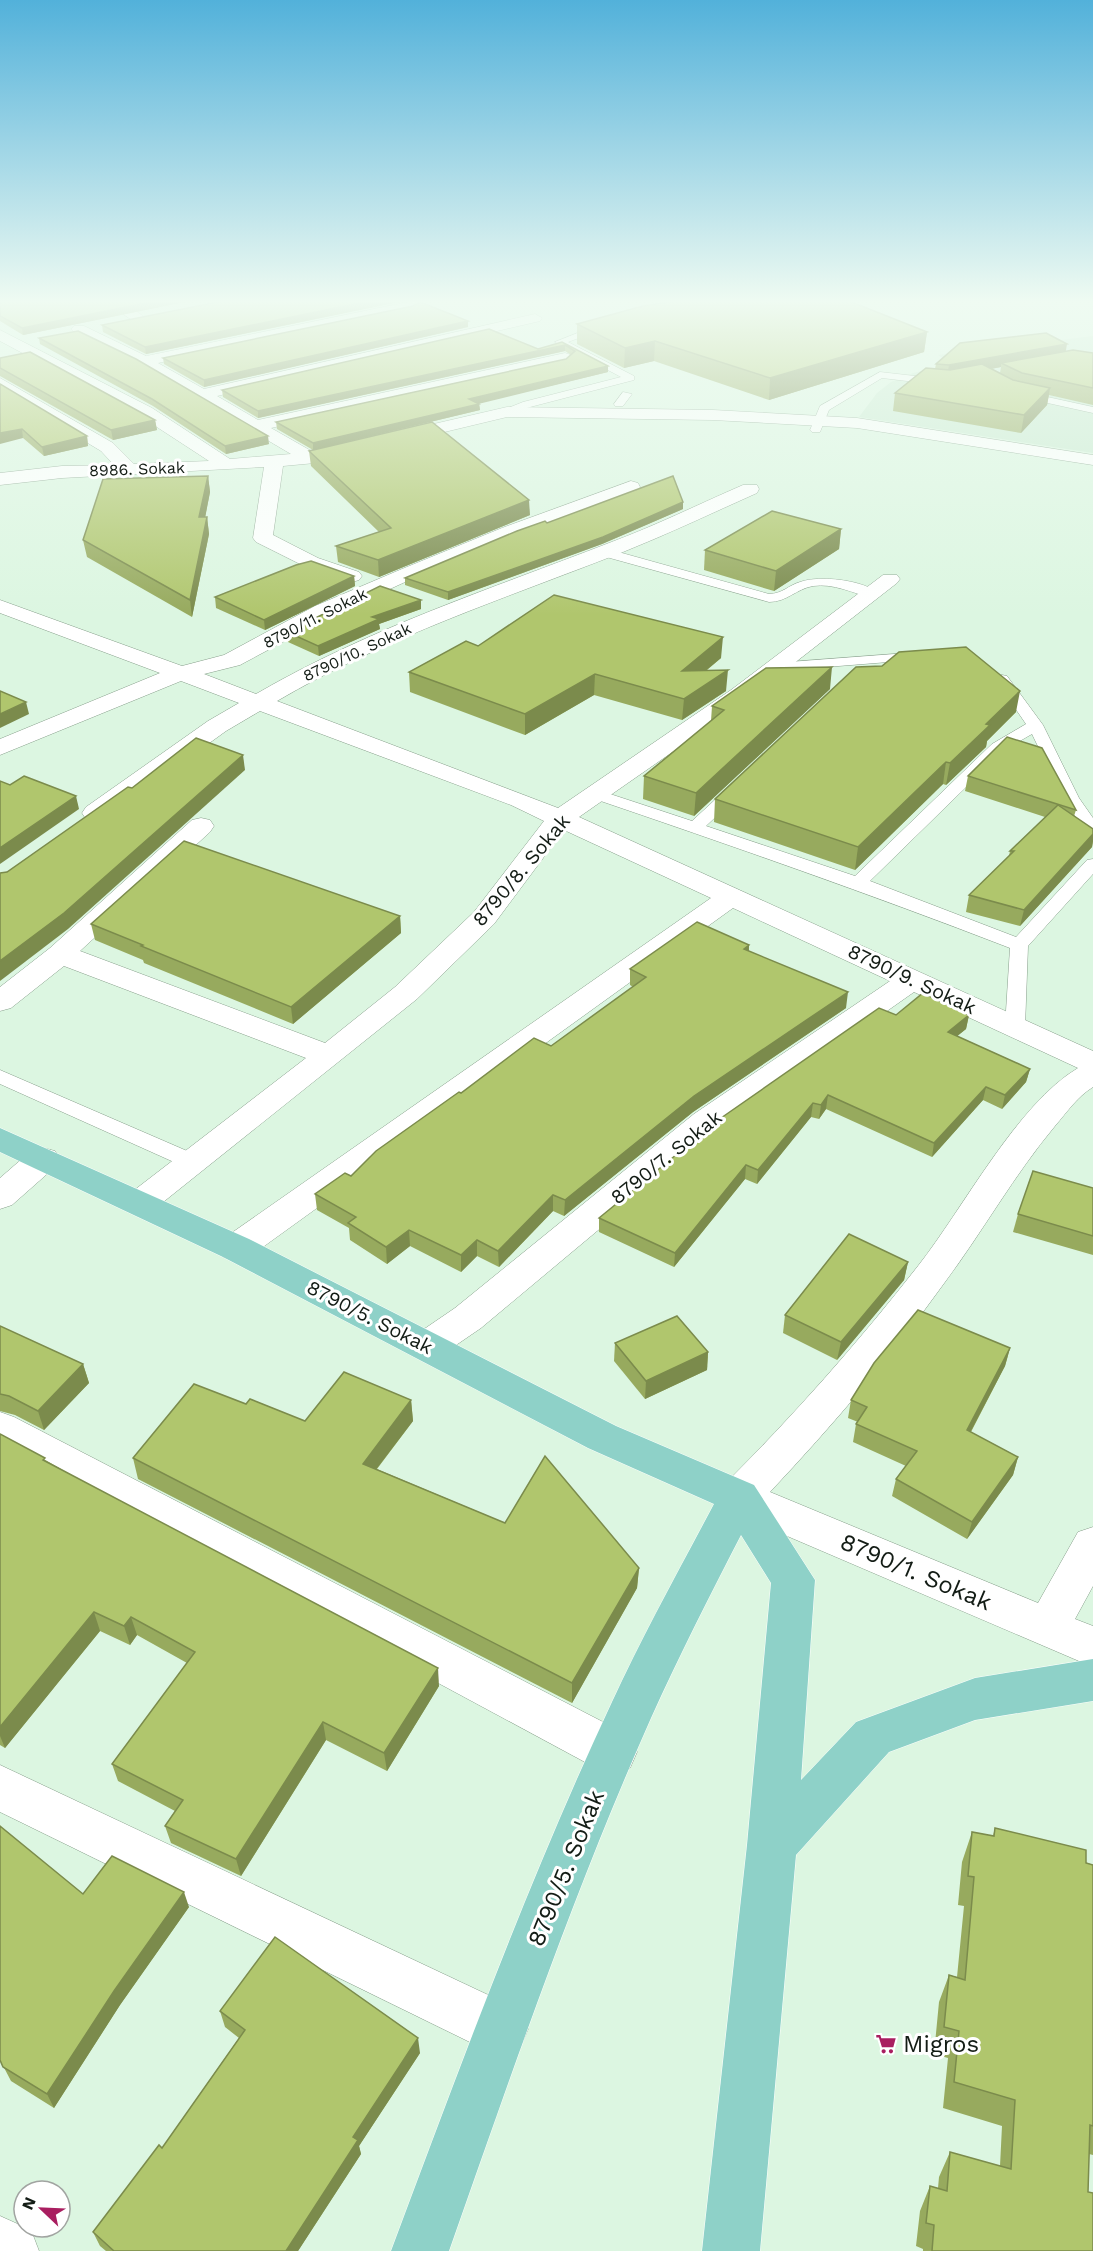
<svg xmlns="http://www.w3.org/2000/svg" width="1093" height="2251" viewBox="0 0 1093 2251" font-family="'Work Sans',sans-serif">
<style>
.built{fill:#caead1}
.lines{fill:none;stroke-linecap:round;stroke-linejoin:round}
.service-casing{stroke:#879f8b;stroke-width:1}
.minor-casing{stroke:#879f8b;stroke-width:1}
.primary-casing{stroke:#fff;stroke-width:1}
.service{fill:#fff;fill-rule:evenodd}
.minor{fill:#fff;fill-rule:evenodd}
.primary{fill:#8ed1c8;fill-rule:evenodd}
.wall{fill:#97aa5e;fill-rule:evenodd}
.shaded-wall{fill:#7b8b4c}
.building{fill:#b0c66d;stroke:#7b8b4c;stroke-width:1.5}
.labels{text-anchor:middle;dominant-baseline:central;stroke-width:6;stroke-linejoin:round;paint-order:stroke}
.far-street-label{font-size:16px;fill:#131c15;stroke:#fff}
.street-label{font-size:20px;fill:#131c15;stroke:#fff}
.near-street-label{font-size:24px;fill:#131c15;stroke:#fff}
.near-poi-label{font-size:24px;fill:#131c15;stroke:#fff;text-anchor:start}
</style>
<rect width="100%" height="100%" fill="#dcf6e1"/>
<polygon class="built" points="1093,336 1093,453 859,417 877,393 891,382 913,373 952,364 938,355"/>
<g class="lines">
<g class="service-casing">
<g id="service">
<polygon points="603,323 606,324 606,328 568,342 634,376 634,380 503,414 503,410 523,402 621,377 555,342"/>
<polygon points="880,372 941,379 946,382 941,385 882,378 829,410 820,432 812,432 810,430 820,406"/>
<polygon points="1020,391 1093,407 1093,413 1016,396 1016,392"/>
<polygon points="623,392 632,394 623,406 615,406 614,404"/>
<path d="M 604,548 L 769,594 C 782,594 789,585 800,582 C 819,575 865,580 879,594 L 872,598 C 853,593 833,583 813,586 C 796,589 787,602 769,602 L 599,555 L 598,552 Z"/>
<polygon points="921,652 926,653 926,659 776,671 769,667 776,663"/>
<path d="M 1002,675 L 1007,676 L 1043,725 L 1079,798 L 1093,818 L 1093,835 L 1087,834 L 1063,798 L 1032,734 L 1004,750 L 870,881 L 1016,937 L 1087,860 L 1093,859 L 1093,874 L 1028,946 L 1025,1027 L 1022,1031 L 1008,1031 L 1005,1027 L 1010,948 C 870,894 730,845 589,797 L 587,794 L 589,791 L 601,791 L 692,821 L 730,786 L 742,786 L 744,789 L 742,792 L 706,826 L 855,876 L 992,744 L 1026,724 L 995,679 Z"/>
<polygon points="0,1070 201,1157 204,1162 201,1167 193,1169 185,1167 0,1084"/>
</g>
</g>
<g class="minor-casing">
<g id="minor">
<polygon points="101,299 119,299 147,319 140,323 135,322"/>
<polygon points="413,301 418,302 420,305 418,308 158,363 204,389 535,314 542,318 540,321 217,396 258,420 565,353 571,355 573,358 571,361 271,428 313,452 507,407 713,410 857,418 1093,455 1093,465 857,428 713,420 507,417 315,463 283,466 273,535 318,558 359,572 362,576 359,580 352,582 304,566 256,542 253,538 264,467 62,478 0,485 0,473 62,466 114,465 101,451 0,390 0,378 113,443 134,464 209,461 140,416 0,341 0,330 152,408 230,459 291,454 138,364 74,332 71,329 74,326 84,326 146,356"/>
<path d="M 631,481 L 638,483 L 640,487 L 638,491 L 516,536 L 416,577 L 331,616 L 240,665 L 204,674 L 256,694 C 370,628 488,590 609,543 C 655,526 699,504 743,485 L 757,485 L 759,489 L 757,493 C 712,513 668,534 623,552 C 506,598 386,637 277,701 L 558,808 L 731,690 L 883,575 L 897,575 L 900,579 L 897,583 L 747,700 L 579,817 L 1093,1051 L 1093,1087 C 1077,1097 1067,1112 1055,1126 C 1014,1175 983,1231 945,1282 C 892,1356 832,1426 770,1492 L 1038,1603 L 1078,1532 L 1093,1527 L 1093,1586 L 1075,1619 L 1093,1626 L 1093,1667 L 724,1509 L 718,1497 L 724,1485 C 793,1416 858,1343 918,1266 C 963,1209 1017,1104 1078,1068 L 914,992 L 718,1130 L 481,1328 L 440,1356 L 427,1360 L 414,1356 L 408,1346 L 414,1336 L 455,1308 L 694,1114 L 890,981 L 733,908 L 249,1257 L 236,1261 L 223,1257 L 218,1248 L 223,1239 L 711,898 L 564,830 L 494,924 L 417,999 L 152,1211 L 140,1215 L 128,1211 L 123,1203 L 128,1195 L 306,1058 L 64,966 L 11,1008 L 0,1011 L 0,987 L 50,948 L 192,820 L 201,818 L 210,820 L 214,826 L 210,832 L 80,951 L 325,1043 L 395,987 L 474,912 L 544,821 L 511,805 L 260,711 L 226,731 L 104,819 L 95,821 L 86,819 L 82,813 L 86,807 L 208,721 L 239,703 L 181,681 L 0,755 L 0,739 L 160,673 L 0,613 L 0,600 L 182,666 L 224,655 L 315,606 L 402,569 L 502,528 Z"/>
<polygon points="43,1148 55,1151 60,1159 55,1167 12,1205 0,1209 0,1178 31,1151"/>
<polygon points="0,1412 14,1417 630,1736 637,1752 630,1768 613,1774 596,1768 0,1447"/>
<polygon points="0,1765 520,2010 528,2029 520,2048 501,2056 482,2048 0,1812"/>
<polygon points="0,2216 31,2230 39,2251 0,2251"/>
</g>
</g>
<g class="primary-casing">
<path id="primary" d="M 0,1128 L 249,1239 L 616,1426 L 754,1485 L 815,1580 L 801,1780 L 856,1722 L 975,1678 L 1093,1659 L 1093,1701 L 975,1720 L 889,1752 L 796,1855 L 760,2251 L 702,2251 L 747,1845 L 771,1583 L 741,1535 C 710,1595 679,1656 651,1718 C 574,1891 512,2072 449,2251 L 391,2251 C 460,2067 528,1881 612,1702 C 643,1635 679,1570 714,1504 L 588,1448 L 223,1257 L 0,1152 Z"/>
</g>
<use href="#service" class="service"/>
<use href="#minor" class="minor"/>
<use href="#primary" class="primary"/>
</g>
<g class="wall">
<polygon points="0,299 109,301 112,299 199,299 23,335 0,321"/>
<polygon points="403,301 146,354 103,332 102,325"/>
<polygon points="577,324 927,332 924,352 769,400 654,361 624,368 577,344"/>
<polygon points="468,327 204,387 164,364 163,358"/>
<polygon points="39,338 269,444 226,454 153,406 40,344"/>
<polygon points="562,342 608,372 479,403 480,410 313,450 277,429 276,422 566,359 571,355 565,351 258,418 223,397 222,390 538,349"/>
<path d="M 1066,351 L 1093,353 L 1093,405 L 1049,395 L 1047,405 L 1021,433 L 893,411 L 895,393 L 935,369 L 936,364 ZM 1001,367 L 1000,373 L 991,369 Z"/>
<polygon points="0,358 155,420 157,430 113,440 0,376"/>
<polygon points="0,385 87,436 88,446 44,456 23,438"/>
<polygon points="309,451 530,515 379,577 338,562 336,546 379,532 311,466"/>
<polygon points="208,476 210,492 205,517 207,517 209,534 192,617 87,557 83,540"/>
<polygon points="683,509 602,544 448,600 405,585 405,578 547,523"/>
<polygon points="841,529 839,549 774,591 704,570 705,550"/>
<polygon points="354,576 355,586 265,630 216,608 215,597"/>
<polygon points="421,600 421,609 379,624 380,629 319,656 288,642 287,632"/>
<polygon points="478,646 721,658 707,670 726,691 682,720 594,695 525,735 410,692 409,672"/>
<polygon points="882,666 1016,712 987,741 986,747 946,785 943,784 855,870 714,822 715,799"/>
<polygon points="830,689 694,816 643,799 644,776 711,721 712,706"/>
<polygon points="968,776 1076,810 1074,816 1093,829 1093,841 1092,847 1020,926 966,912 969,895 1009,856 1010,851 1045,817 965,791"/>
<polygon points="400,916 401,933 293,1024 144,963 143,960 95,940 91,924"/>
<polygon points="749,945 749,951 846,1008 693,1112 564,1216 553,1211 499,1267 477,1256 461,1272 410,1246 387,1264 350,1240 349,1228 317,1210 315,1194 351,1176 461,1093 551,1046 633,987 630,985 630,969"/>
<polygon points="896,1015 969,1015 966,1029 957,1036 1030,1069 1026,1082 1002,1109 983,1100 932,1157 826,1109 819,1119 811,1117 757,1184 745,1179 674,1267 599,1232 599,1218"/>
<polygon points="1093,1188 1093,1255 1013,1232 1018,1214"/>
<polygon points="908,1262 904,1280 837,1360 783,1333 785,1315"/>
<polygon points="0,1326 83,1364 89,1383 44,1430 15,1415 0,1411"/>
<polygon points="615,1343 708,1352 707,1370 645,1399 614,1361"/>
<polygon points="1010,1348 1005,1366 971,1432 1018,1457 1013,1475 967,1539 892,1496 896,1479 906,1466 853,1442 856,1424 858,1422 848,1418 851,1400"/>
<polygon points="411,1400 413,1421 377,1469 505,1523 639,1568 637,1588 572,1703 138,1479 133,1458 246,1404 305,1421"/>
<polygon points="0,1434 439,1686 387,1771 326,1740 241,1876 171,1843 165,1826 175,1811 118,1781 112,1764 187,1663 137,1635 130,1645 100,1631 5,1748 0,1745"/>
<polygon points="995,1828 1093,1865 1093,2155 1089,2154 1088,2192 1093,2251 923,2251 923,2249 916,2246 920,2211 930,2186 938,2188 939,2177 950,2152 1000,2166 1002,2126 943,2108 948,2058 934,2054 939,2002 949,1975 957,1977 964,1906 958,1905 962,1862 972,1832 993,1836"/>
<polygon points="83,1894 189,1907 120,2005 54,2108 11,2081 0,2060"/>
<polygon points="220,2011 420,2053 359,2146 361,2154 298,2251 106,2251 100,2246 93,2232 162,2148 239,2038 225,2027"/>
</g>
<g class="shaded-wall">
<polygon points="166,299 199,299 23,335 22,328"/>
<polygon points="379,299 403,299 403,301 146,354 145,347"/>
<polygon points="468,321 468,327 204,387 204,380"/>
<polygon points="927,332 924,352 769,400 770,378"/>
<polygon points="655,341 654,361 624,368 625,348"/>
<polygon points="1067,344 1065,356 1001,363 1001,367 947,377 949,365"/>
<polygon points="565,345 565,351 258,418 258,411"/>
<polygon points="608,366 608,372 470,406 469,399"/>
<polygon points="1050,388 1047,405 1021,433 1024,415"/>
<polygon points="479,404 480,410 313,450 313,443"/>
<polygon points="155,420 157,430 113,440 111,430"/>
<polygon points="22,429 23,438 0,444 0,433"/>
<polygon points="87,436 88,446 44,456 42,447"/>
<polygon points="268,436 269,444 226,454 225,446"/>
<polygon points="208,476 210,492 202,534 199,517"/>
<polygon points="529,500 530,515 379,577 378,560"/>
<polygon points="683,502 683,509 602,544 448,600 448,592"/>
<polygon points="207,517 209,534 192,617 190,600"/>
<polygon points="841,529 839,549 774,591 776,571"/>
<polygon points="354,576 355,586 265,630 264,620"/>
<polygon points="421,600 421,609 379,624 380,629 319,656 318,646 372,617"/>
<polygon points="723,637 721,658 681,691 682,671"/>
<polygon points="832,667 830,689 694,816 696,793"/>
<polygon points="728,670 726,691 682,720 684,699"/>
<polygon points="595,674 594,695 525,735 525,714"/>
<polygon points="1020,691 1016,712 987,741 986,747 946,785 950,763 986,724"/>
<polygon points="26,702 29,714 0,728 0,714"/>
<polygon points="243,755 245,770 68,929 0,981 0,961"/>
<polygon points="946,762 943,784 855,870 858,847"/>
<polygon points="76,796 79,809 0,864 0,848"/>
<polygon points="1093,834 1093,841 1092,847 1020,926 1024,910"/>
<polygon points="400,916 401,933 293,1024 291,1007"/>
<polygon points="749,945 748,961 744,949"/>
<polygon points="848,992 846,1008 693,1112 564,1216 565,1200 694,1096"/>
<polygon points="969,1015 966,1029 945,1046 948,1032"/>
<polygon points="1030,1069 1026,1082 1002,1109 1005,1095"/>
<polygon points="986,1087 983,1100 932,1157 934,1143"/>
<polygon points="828,1095 826,1109 819,1119 821,1105"/>
<polygon points="813,1103 811,1117 757,1184 758,1170"/>
<polygon points="746,1165 745,1179 674,1267 675,1253"/>
<polygon points="553,1195 553,1211 499,1267 498,1251"/>
<polygon points="409,1230 410,1246 387,1264 386,1247"/>
<polygon points="477,1240 477,1256 461,1272 461,1255"/>
<polygon points="908,1262 904,1280 837,1360 841,1342"/>
<polygon points="1010,1348 1005,1366 962,1448 967,1430"/>
<polygon points="708,1352 707,1370 645,1399 646,1381"/>
<polygon points="83,1364 89,1383 44,1430 38,1411"/>
<polygon points="411,1400 413,1421 365,1484 363,1464"/>
<polygon points="1018,1457 1013,1475 967,1539 972,1522"/>
<polygon points="639,1568 637,1588 572,1703 572,1683"/>
<polygon points="94,1612 100,1631 5,1748 0,1736 0,1727"/>
<polygon points="131,1617 137,1635 130,1645 124,1626"/>
<polygon points="438,1668 439,1686 387,1771 384,1753"/>
<polygon points="323,1722 326,1740 241,1876 236,1859"/>
<polygon points="184,1892 189,1907 120,2005 54,2108 47,2094 114,1991"/>
<polygon points="418,2038 420,2053 359,2146 361,2154 298,2251 286,2251 353,2137"/>
</g>
<g class="building">
<polygon points="0,299 105,299 109,301 112,299 166,299 22,328 0,316"/>
<polygon points="233,299 379,299 145,347 102,325"/>
<polygon points="689,299 844,299 927,332 770,378 655,341 625,348 577,324 643,306"/>
<polygon points="420,302 468,321 204,380 163,358 413,306"/>
<polygon points="489,329 538,349 562,342 608,366 469,399 479,404 313,443 276,422 566,359 575,351 565,345 258,411 222,390"/>
<polygon points="78,331 136,359 268,436 225,446 152,399 39,338"/>
<polygon points="1046,333 1067,344 949,365 936,364 960,343"/>
<polygon points="1073,350 1093,353 1093,388 1022,373 1001,363"/>
<polygon points="30,352 155,420 111,430 0,368 0,358"/>
<polygon points="982,364 1013,380 1050,388 1024,415 895,393 926,368 950,370"/>
<polygon points="0,384 87,436 42,447 22,429 0,433"/>
<polygon points="432,422 529,500 378,560 336,546 391,528 309,451"/>
<polygon points="208,476 199,517 207,517 190,600 83,540 103,479"/>
<polygon points="673,476 683,502 603,537 448,592 405,578 517,531 545,521 547,523"/>
<polygon points="772,511 841,529 776,571 705,550"/>
<polygon points="311,561 354,576 264,620 215,597 296,565"/>
<polygon points="380,586 421,600 372,617 379,619 318,646 287,632"/>
<polygon points="554,595 723,637 682,671 728,670 684,699 595,674 525,714 409,672 466,641 478,646"/>
<polygon points="966,647 1020,691 986,724 990,725 950,763 946,762 858,847 715,799 856,667 882,666 899,652"/>
<polygon points="832,667 696,793 644,776 724,710 712,706 766,668"/>
<polygon points="0,691 26,702 0,714"/>
<polygon points="1007,737 1042,748 1076,810 968,776"/>
<polygon points="196,738 243,755 64,913 0,961 0,873 7,872 128,787 132,788"/>
<polygon points="24,776 76,796 0,848 0,781 10,785"/>
<polygon points="1058,805 1093,829 1093,834 1024,910 969,895 1014,851 1010,851"/>
<polygon points="184,841 400,916 291,1007 141,946 143,945 91,924"/>
<polygon points="697,922 749,945 744,949 848,992 694,1096 565,1200 553,1195 498,1251 477,1240 461,1255 409,1230 386,1247 348,1223 356,1217 315,1194 345,1173 351,1176 376,1151 459,1092 461,1093 534,1038 551,1046 646,977 630,969"/>
<polygon points="923,993 969,1015 948,1032 1030,1069 1005,1095 986,1087 934,1143 828,1095 821,1105 813,1103 758,1170 746,1165 675,1253 599,1218 721,1118 879,1008 896,1015"/>
<polygon points="1033,1171 1093,1188 1093,1236 1018,1214"/>
<polygon points="849,1234 908,1262 841,1342 785,1315"/>
<polygon points="918,1310 1010,1348 967,1430 1018,1457 972,1522 896,1479 917,1451 856,1424 867,1407 851,1400 874,1363"/>
<polygon points="677,1316 708,1352 646,1381 615,1343"/>
<polygon points="0,1326 83,1364 38,1411 9,1396 0,1394"/>
<polygon points="344,1372 411,1400 363,1464 505,1523 545,1456 639,1568 572,1683 133,1458 194,1384 246,1404 250,1399 305,1421"/>
<polygon points="0,1434 45,1458 43,1460 438,1668 384,1753 323,1722 236,1859 165,1826 183,1800 112,1764 195,1652 131,1617 124,1626 94,1612 0,1727"/>
<polygon points="0,1826 83,1894 112,1856 184,1892 114,1991 47,2094 3,2067 0,2060"/>
<polygon points="995,1828 1086,1850 1086,1863 1093,1865 1093,2126 1090,2125 1088,2192 1093,2193 1093,2251 932,2251 934,2225 926,2223 930,2186 947,2191 950,2152 1011,2169 1015,2100 954,2082 959,2031 944,2027 949,1975 965,1980 974,1877 968,1876 972,1832 994,1836"/>
<polygon points="275,1937 418,2038 353,2137 358,2140 286,2251 114,2251 93,2232 159,2145 162,2148 245,2030 220,2011"/>
</g>
<linearGradient id="sky" x2="0" y2="1"><stop stop-color="#52b1da"/><stop offset="0.49" stop-color="#effbf2"/><stop offset="1" stop-color="#effbf2" stop-opacity="0"/></linearGradient>
<rect width="1093" height="615" fill="url(#sky)"/>
<defs>
<g id="supermarket-bare" transform="scale(1.62)"><path d="M-6-5.5h2.5l.6 2H6L4.5 2H-2.5L-4.4-4H-6ZM-1.5 3.2a1.3 1.3 0 1 0 .1 0ZM3 3.2a1.3 1.3 0 1 0 .1 0Z" fill="#a91e60" stroke="#fff" stroke-width="2.5" paint-order="stroke"/></g>
</defs>
<g fill-rule="evenodd">
<use href="#supermarket-bare" x="886" y="2044"/>
</g>
<g class="labels">
<g class="far-street-label">
<text transform="translate(137 469) rotate(-2)">8986. Sokak</text>
<text transform="translate(315 618) rotate(-27)">8790/11. Sokak</text>
<text transform="translate(357 652) rotate(-25)">8790/10. Sokak</text>
</g>
<g class="street-label">
<text transform="translate(521 870) rotate(-50)">8790/8. Sokak</text>
<text transform="translate(912 979) rotate(25)">8790/9. Sokak</text>
<text transform="translate(666 1157) rotate(-39)">8790/7. Sokak</text>
<text transform="translate(370 1317) rotate(27)">8790/5. Sokak</text>
</g>
<g class="near-street-label">
<text transform="translate(916 1572) rotate(23)">8790/1. Sokak</text>
<text transform="translate(566 1868) rotate(-68)">8790/5. Sokak</text>
</g>
<g class="near-poi-label">
<text x="903" y="2044">Migros</text>
</g>
</g>
<g transform="translate(42 2209) rotate(293)"><circle r="28" fill="#ffffff" stroke="#a1a4a1" stroke-width="1.5"/>
<path d="M0-4.5L10 22L0 15L-10 22Z" fill="#a91e60"/>
<text y="-9" font-size="16" font-weight="bold" text-anchor="middle" fill="#131c15">N</text>
</g>
</svg>
